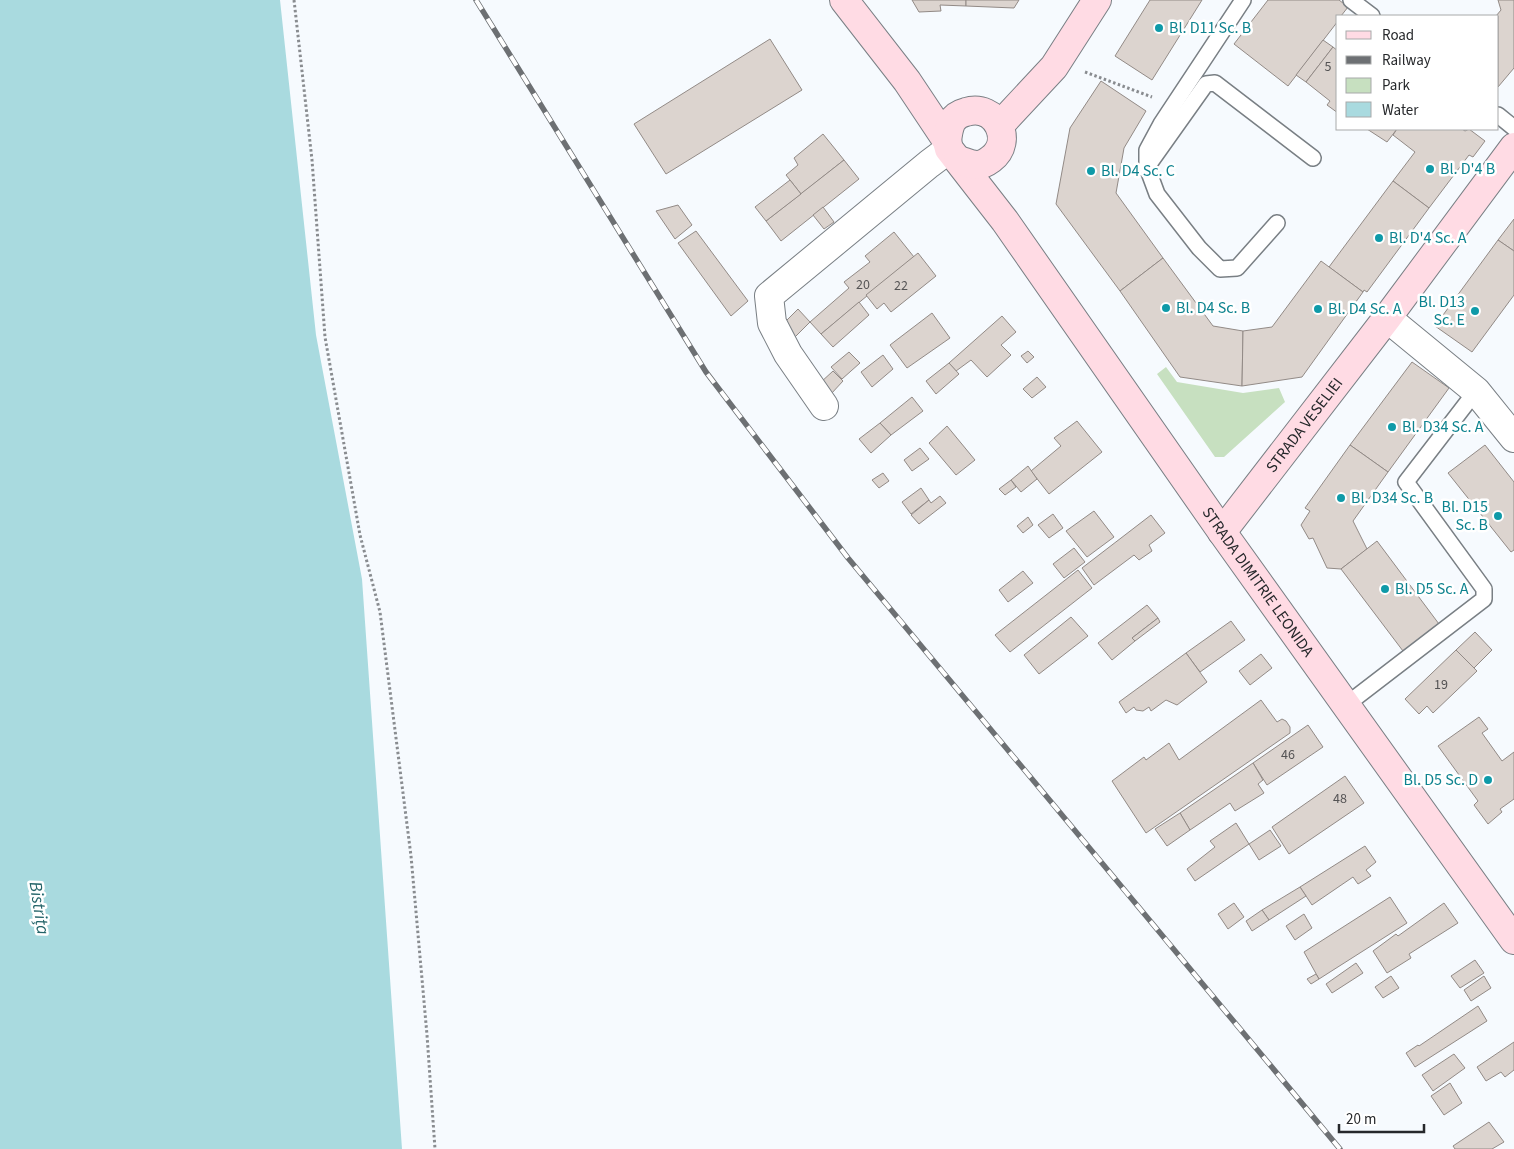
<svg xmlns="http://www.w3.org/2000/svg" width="1514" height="1149" viewBox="0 0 1514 1149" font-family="'Source Sans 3',sans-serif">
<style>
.green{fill:#c7e0c0}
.water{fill:#a9dadf}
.building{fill:#dcd4cf;stroke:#928a86}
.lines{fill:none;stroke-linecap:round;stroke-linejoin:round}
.lane-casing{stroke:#797f84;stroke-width:18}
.street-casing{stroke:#797f84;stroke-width:30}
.secondary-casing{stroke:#797f84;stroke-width:30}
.path{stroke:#898c90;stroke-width:3;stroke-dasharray:2.5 2.5;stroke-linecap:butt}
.lane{stroke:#fff;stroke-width:15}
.street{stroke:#fff;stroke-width:28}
.secondary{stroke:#ffdbe4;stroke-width:28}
.rail-casing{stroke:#6d7073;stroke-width:5.5}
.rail{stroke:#fff;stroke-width:4;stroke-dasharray:11;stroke-linecap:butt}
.culture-dot{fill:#0f9aa8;stroke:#fff;stroke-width:2}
.labels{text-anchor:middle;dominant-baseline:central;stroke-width:5;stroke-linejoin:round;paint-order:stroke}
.number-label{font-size:14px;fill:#545354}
.culture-label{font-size:16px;fill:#0d838f;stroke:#fff;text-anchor:start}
.street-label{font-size:16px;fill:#26282b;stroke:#fff}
.water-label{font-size:18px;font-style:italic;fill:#216267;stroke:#fff}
</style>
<rect width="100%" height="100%" fill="#f6fafe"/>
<polygon class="green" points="1166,367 1177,382 1243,393 1279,388 1285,402 1224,457 1215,457 1157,374"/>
<polygon class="water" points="0,0 280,0 316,335 362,579 402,1149 0,1149"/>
<g class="building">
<polygon points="912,0 966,0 966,6 940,5 941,11 919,12"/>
<polygon points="966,0 1019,0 1014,8 966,6"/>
<polygon points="1150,0 1202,0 1152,80 1115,56"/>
<polygon points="1268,0 1339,0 1348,7 1341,16 1338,16 1338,21 1288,86 1234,44"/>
<polygon points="1498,0 1514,0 1514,68 1498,87 1498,16 1496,16 1501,10"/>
<polygon points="770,39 802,90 666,174 634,124"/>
<polygon points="1323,40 1333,47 1306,82 1296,75"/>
<polygon points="1333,47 1338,51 1338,113 1327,105 1330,101 1306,82"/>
<polygon points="1101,81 1146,111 1124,148 1116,193 1163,258 1120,291 1056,204 1070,128"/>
<polygon points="1367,129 1397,129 1387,142"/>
<polygon points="1397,129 1462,129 1465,131 1469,129 1485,141 1473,157 1469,155 1429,208 1393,181 1415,152 1393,135"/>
<polygon points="823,134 844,160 801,194 786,175 798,165 794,158"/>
<polygon points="844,160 859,179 781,241 766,221"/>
<polygon points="790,180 801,194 766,221 755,207"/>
<polygon points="1393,181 1429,208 1367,292 1364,290 1363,292 1329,267"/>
<polygon points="678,205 692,225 675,239 656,211"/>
<polygon points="823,207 834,222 824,229 813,215"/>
<polygon points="1514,219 1514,251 1498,240"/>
<polygon points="696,231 748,301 731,316 678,243"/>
<polygon points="894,232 914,257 821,334 810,322 849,288 844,282 870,262 865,256"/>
<polygon points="1498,240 1514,251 1514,295 1472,352 1435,326"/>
<polygon points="918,253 936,276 891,312 884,303 877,309 866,295"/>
<polygon points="1163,258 1213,326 1243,331 1242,386 1180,377 1120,291"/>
<polygon points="1321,261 1363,292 1302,377 1242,386 1243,331 1272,327"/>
<polygon points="859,302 869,315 833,347 821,334"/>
<polygon points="798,309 810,322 795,337 782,325"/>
<polygon points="932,313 950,338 907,368 890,345"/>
<polygon points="1002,316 1016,332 1001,345 1011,355 987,377 971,360 956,371 949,363"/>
<polygon points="1028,351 1034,357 1027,363 1021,356"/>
<polygon points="849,352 860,363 842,379 831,367"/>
<polygon points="883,355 893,369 872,387 861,372"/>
<polygon points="1412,362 1449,388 1388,472 1350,445"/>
<polygon points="949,363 959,374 936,394 926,381"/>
<polygon points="833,371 843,381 831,394 820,383"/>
<polygon points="1037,377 1046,387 1032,398 1023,389"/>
<polygon points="912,397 923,411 891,435 880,423"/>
<polygon points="1077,421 1102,452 1049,494 1031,471 1061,446 1054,438"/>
<polygon points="880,423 891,435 871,453 859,439"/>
<polygon points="947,426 975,460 956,475 929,443"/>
<polygon points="1350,445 1388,472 1353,521 1367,549 1341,569 1327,568 1313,538 1309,539 1301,525 1310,511 1305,508"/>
<polygon points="1485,445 1514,482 1514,550 1511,552 1448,473"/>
<polygon points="920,448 929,459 912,471 904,460"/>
<polygon points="1028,466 1037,479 1021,492 1011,480"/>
<polygon points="883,473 889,481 879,488 872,480"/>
<polygon points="1011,480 1016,487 1005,495 999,489"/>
<polygon points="921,488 929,500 911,514 902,502"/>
<polygon points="940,496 946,503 919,524 911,515 929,500 931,503"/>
<polygon points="1094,511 1114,537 1087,557 1066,531"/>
<polygon points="1053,514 1063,528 1049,538 1038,525"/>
<polygon points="1151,515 1165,533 1149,545 1152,551 1139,560 1134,555 1094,585 1082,568"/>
<polygon points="1028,517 1033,525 1023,533 1017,526"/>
<polygon points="1377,541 1439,624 1403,651 1341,569"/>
<polygon points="1074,548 1085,562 1064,578 1053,564"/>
<polygon points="1078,570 1092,588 1010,652 995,635"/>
<polygon points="1023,571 1033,583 1008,602 999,590"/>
<polygon points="1147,605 1158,618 1132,638 1135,641 1112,660 1098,643"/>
<polygon points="1071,617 1088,636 1039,674 1024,655"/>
<polygon points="1158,618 1160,622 1135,641 1132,638"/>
<polygon points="1231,621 1245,640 1200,672 1186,653"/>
<polygon points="1475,632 1492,650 1474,668 1456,650"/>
<polygon points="1456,650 1477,671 1433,713 1427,706 1419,714 1405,699"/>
<polygon points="1186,653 1207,682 1177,705 1166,700 1151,711 1149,707 1143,711 1136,710 1134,707 1126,713 1119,702"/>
<polygon points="1261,654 1272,668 1250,685 1239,671"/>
<polygon points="1261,700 1277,722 1282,719 1286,721 1290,727 1290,733 1146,833 1112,781 1144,757 1146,760 1169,743 1179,760"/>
<polygon points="1479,717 1488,729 1482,733 1502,761 1514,752 1514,799 1500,809 1502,812 1488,824 1474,805 1478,801 1438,746"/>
<polygon points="1308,725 1323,747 1267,785 1253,763"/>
<polygon points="1253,763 1263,780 1258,784 1264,793 1235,811 1230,803 1190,830 1180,813"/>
<polygon points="1345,776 1364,803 1289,854 1272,827"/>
<polygon points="1180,813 1190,830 1167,846 1155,829"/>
<polygon points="1236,823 1249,844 1195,881 1187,869 1215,847 1210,841"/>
<polygon points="1270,830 1281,846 1259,860 1249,844"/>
<polygon points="1365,846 1376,862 1366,870 1371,876 1358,884 1353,877 1312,905 1300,887"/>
<polygon points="1300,887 1306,896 1269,920 1262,910"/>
<polygon points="1390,897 1407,923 1319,979 1304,952"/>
<polygon points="1234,903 1244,917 1228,929 1218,914"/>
<polygon points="1444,903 1458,923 1409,954 1411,958 1387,973 1373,951 1396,934 1398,936"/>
<polygon points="1262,910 1269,920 1252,931 1246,921"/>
<polygon points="1304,914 1312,928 1295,940 1286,926"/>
<polygon points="1475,960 1484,973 1460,988 1451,976"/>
<polygon points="1356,963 1363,973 1332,993 1326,984"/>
<polygon points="1316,974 1319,979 1311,984 1307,979"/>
<polygon points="1391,976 1399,988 1383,998 1375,987"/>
<polygon points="1484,976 1491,988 1471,1001 1464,990"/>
<polygon points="1478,1006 1487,1021 1415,1067 1406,1053 1418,1045 1419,1046"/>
<polygon points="1514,1042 1514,1070 1505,1077 1501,1072 1486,1081 1477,1067"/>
<polygon points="1454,1054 1465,1068 1433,1091 1422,1075"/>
<polygon points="1450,1083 1462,1103 1444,1115 1431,1096"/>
<polygon points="1489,1122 1504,1142 1492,1149 1455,1149 1453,1146"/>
</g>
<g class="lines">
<g class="lane-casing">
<g id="lane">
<polyline points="1243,0 1161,124 1147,150 1147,167 1157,194 1199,248 1220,269 1237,268 1277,223"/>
<polyline points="1351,0 1372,16"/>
<polyline points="1498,115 1514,128"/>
<polyline points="1147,167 1206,84 1215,83 1313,158"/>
<polyline points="1346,705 1484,599 1484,589 1406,482 1476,391"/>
</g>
</g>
<g class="street-casing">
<g id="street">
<polyline points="1387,318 1476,391 1514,438"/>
<polyline points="824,406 788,354 772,323 769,296 929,164 949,149"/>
</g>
</g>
<g class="secondary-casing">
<g id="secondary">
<path id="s1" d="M 844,0 L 907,81 L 947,141 L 949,149 L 1005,221 L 1222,532 L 1514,940"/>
<polyline points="1000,125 1054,67 1097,0"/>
<path d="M 947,141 C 949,127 950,116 966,112 C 996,103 1015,141 991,159 C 987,162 982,165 977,165 C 971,165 963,161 958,160"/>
<path id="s2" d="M 1222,532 L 1387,318 L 1514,147"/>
</g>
</g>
<g class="path">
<polyline points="294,0 312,160 325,337 360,535 380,612 411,856 427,1035 435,1149"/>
<polyline points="1085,72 1152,97"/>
</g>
<use href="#lane" class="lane"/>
<use href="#street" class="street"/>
<use href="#secondary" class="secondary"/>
<g class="rail-casing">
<polyline id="rail" points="476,0 706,372 848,558 1340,1149"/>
</g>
<use href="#rail" class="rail"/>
</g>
<g class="culture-dot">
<circle cx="1159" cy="28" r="5"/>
<circle cx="1430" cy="169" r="5"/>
<circle cx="1091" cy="171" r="5"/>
<circle cx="1379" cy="238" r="5"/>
<circle cx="1166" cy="308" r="5"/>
<circle cx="1318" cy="309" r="5"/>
<circle cx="1475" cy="311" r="5"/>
<circle cx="1392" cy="427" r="5"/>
<circle cx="1341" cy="498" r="5"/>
<circle cx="1498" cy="516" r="5"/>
<circle cx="1385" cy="589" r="5"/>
<circle cx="1488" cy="780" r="5"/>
</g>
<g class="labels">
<g class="number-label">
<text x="1328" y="67">5</text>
<text x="863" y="285">20</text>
<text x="901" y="286">22</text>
<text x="1441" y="685">19</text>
<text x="1288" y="755">46</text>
<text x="1340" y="799">48</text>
</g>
<g class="culture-label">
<text x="1169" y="28">Bl. D11 Sc. B</text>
<text x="1440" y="169">Bl. D'4 B</text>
<text x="1101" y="171">Bl. D4 Sc. C</text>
<text x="1389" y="238">Bl. D'4 Sc. A</text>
<text x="1465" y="302" text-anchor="end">Bl. D13<tspan x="1465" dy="18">Sc. E</tspan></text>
<text x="1176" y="308">Bl. D4 Sc. B</text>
<text x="1328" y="309">Bl. D4 Sc. A</text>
<text x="1402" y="427">Bl. D34 Sc. A</text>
<text x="1351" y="498">Bl. D34 Sc. B</text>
<text x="1488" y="507" text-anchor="end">Bl. D15<tspan x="1488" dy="18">Sc. B</tspan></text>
<text x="1395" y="589">Bl. D5 Sc. A</text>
<text x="1478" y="780" text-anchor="end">Bl. D5 Sc. D</text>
</g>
<g class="street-label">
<text stroke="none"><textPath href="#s2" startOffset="135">STRADA VESELIEI</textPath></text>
<text stroke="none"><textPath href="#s1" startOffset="715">STRADA DIMITRIE LEONIDA</textPath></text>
</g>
<g class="water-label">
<text transform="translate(39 908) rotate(81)">Bistrița</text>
</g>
</g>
<rect x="1336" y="15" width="162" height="115" fill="#ffffff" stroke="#a8a9aa"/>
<rect x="1346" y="31" width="25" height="8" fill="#ffdbe4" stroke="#a8a9aa"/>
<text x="1382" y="40" font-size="15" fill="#26282b">Road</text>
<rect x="1346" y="56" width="25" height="8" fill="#6d7073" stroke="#a8a9aa"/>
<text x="1382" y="65" font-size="15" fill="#26282b">Railway</text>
<rect x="1346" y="78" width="25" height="15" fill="#c7e0c0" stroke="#a8a9aa"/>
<text x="1382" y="90" font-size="15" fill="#26282b">Park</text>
<rect x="1346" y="102" width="25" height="15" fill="#a9dadf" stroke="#a8a9aa"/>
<text x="1382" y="115" font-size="15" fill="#26282b">Water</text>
<path d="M1339 1124v8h85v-8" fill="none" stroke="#26282b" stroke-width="2.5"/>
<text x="1346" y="1124" font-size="15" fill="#26282b" stroke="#ffffff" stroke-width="4" paint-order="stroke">20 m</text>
</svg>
